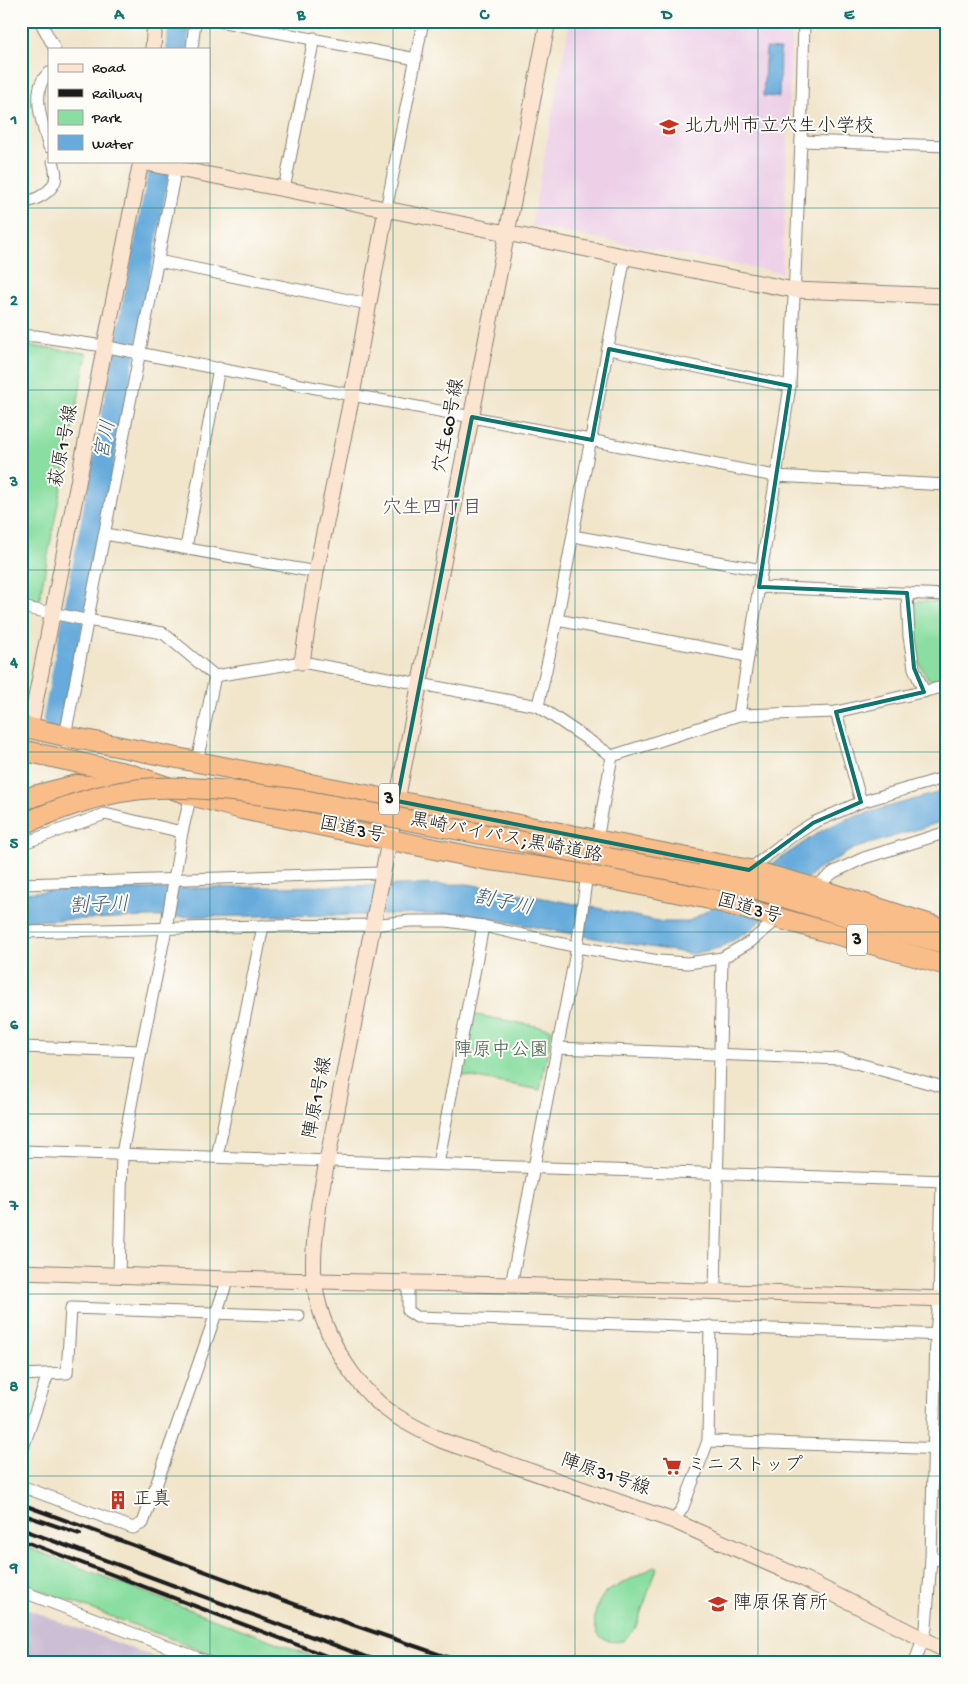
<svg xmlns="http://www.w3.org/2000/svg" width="968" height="1684" viewBox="0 0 968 1684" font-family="'Gochi Hand','Klee One',sans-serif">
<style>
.built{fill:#edd0e8}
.industrial{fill:#ccbed4}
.green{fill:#8adea1;stroke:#537d5e}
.water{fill:#66abdc;stroke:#41647c}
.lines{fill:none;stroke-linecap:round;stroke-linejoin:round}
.river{stroke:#66abdc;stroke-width:22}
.street-casing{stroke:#868073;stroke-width:13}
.secondary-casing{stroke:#868073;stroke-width:17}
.highway-casing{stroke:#868073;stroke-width:22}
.street{stroke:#fff;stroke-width:11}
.secondary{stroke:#fce5d0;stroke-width:15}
.highway{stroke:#f8bd89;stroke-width:20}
.rail{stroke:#1c1c1c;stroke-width:4}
.highway-bridge-casing{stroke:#868073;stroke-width:22;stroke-linecap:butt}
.highway-bridge{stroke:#f8bd89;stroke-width:20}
.marked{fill:none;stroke:#0f766e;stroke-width:4;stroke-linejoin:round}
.grid{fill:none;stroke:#0f766e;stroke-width:1;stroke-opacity:0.55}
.labels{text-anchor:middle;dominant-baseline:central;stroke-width:4;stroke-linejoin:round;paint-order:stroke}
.shield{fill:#fdfcf7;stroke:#605f5e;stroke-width:1}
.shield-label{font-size:18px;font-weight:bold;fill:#1c1c1c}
.poi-label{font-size:19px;fill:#1c1c1c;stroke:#fdfcf7;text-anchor:start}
.street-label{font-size:19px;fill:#1c1c1c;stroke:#fdfcf7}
.park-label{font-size:19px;fill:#42604b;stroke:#fdfcf7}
.water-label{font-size:20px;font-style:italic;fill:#3d5c72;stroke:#fdfcf7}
.neighbourhood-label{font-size:20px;fill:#55465b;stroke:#fdfcf7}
.neatline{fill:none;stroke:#0f766e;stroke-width:2}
.grid-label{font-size:16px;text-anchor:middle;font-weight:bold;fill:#0f766e}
</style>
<rect width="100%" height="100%" fill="#fdfcf7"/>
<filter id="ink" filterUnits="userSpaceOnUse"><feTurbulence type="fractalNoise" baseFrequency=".02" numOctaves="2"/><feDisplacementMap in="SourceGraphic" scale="10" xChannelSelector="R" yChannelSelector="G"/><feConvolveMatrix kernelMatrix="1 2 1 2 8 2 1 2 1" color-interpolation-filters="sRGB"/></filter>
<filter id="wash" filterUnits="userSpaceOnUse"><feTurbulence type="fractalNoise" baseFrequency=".0096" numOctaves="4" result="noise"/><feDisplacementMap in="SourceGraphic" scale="20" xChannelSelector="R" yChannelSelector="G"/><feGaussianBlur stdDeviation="1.12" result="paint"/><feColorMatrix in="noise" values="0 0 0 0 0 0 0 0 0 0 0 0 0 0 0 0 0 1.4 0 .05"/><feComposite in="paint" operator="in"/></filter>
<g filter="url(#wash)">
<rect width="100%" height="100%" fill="#f1e5ca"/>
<polygon class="built" points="570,21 761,21 792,27 782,273 531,226"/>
<polygon class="industrial" points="21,1607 171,1663 21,1663"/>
<g class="green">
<polygon points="21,345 87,353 39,602 21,598"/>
<path d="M 918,601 L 947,602 L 947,676 L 932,681 C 913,670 914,626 912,605 Z"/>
<polygon points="471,1014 552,1029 540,1090 461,1075"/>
<polygon points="21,1545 330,1663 236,1663 21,1583"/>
<path d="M 654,1567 L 657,1568 L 635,1629 L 623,1641 C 588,1647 589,1611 606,1592 Z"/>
</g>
<g class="water">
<polygon points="766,48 780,49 779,97 763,96"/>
<polygon points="947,790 947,820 853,849 817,870 748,932 719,948 692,954 594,938 465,914 151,917 21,921 21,893 64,890 468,884 602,909 663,922 687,922 708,910 756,872 781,858 821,831 846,819"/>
</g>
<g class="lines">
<g class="river">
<polyline points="177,49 179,21"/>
<polyline points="54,719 161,161"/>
</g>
</g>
</g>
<g filter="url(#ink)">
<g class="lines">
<g class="street-casing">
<g id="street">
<polyline points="40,21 55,49"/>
<polyline points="219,21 416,59"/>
<polyline points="192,49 195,21"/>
<path d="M 49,73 C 29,88 43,127 49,147"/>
<polyline points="801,141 947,146"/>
<polyline points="284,189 314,38"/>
<path d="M 21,202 C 31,203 48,194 53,185 C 58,178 55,169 53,161"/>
<polyline points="386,210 423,21"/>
<polyline points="158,261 368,304"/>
<polyline points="21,336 36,336 103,346 352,395 472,417 775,476 947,485"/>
<polyline points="609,349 790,386"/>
<polyline points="105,534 316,572"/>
<polyline points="573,536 762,570"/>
<polyline points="186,548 219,368"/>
<polyline points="759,587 947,595"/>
<polyline points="907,593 909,636 914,668 924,692"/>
<polyline points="21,607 81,619 163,633 215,676 302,662 538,706 612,756 739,715 836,712 947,686"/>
<polyline points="557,620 748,656"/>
<polyline points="538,706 557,620 625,256"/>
<polyline points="836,712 861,802"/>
<polyline points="739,715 790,386 801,141 804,21"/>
<polyline points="65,736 177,161"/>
<polyline points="197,761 215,676"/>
<polyline points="597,840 612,756"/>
<polyline points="21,844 105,814 182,832"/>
<polyline points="749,870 791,837 813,823 861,802 947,777"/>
<polyline points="21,884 382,873"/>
<polyline points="814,888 834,872 864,858 947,832"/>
<polyline points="21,932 263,926 372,925 410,921 447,921 483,926 577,947 659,961 688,963 722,958 750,942 779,918"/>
<polyline points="21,1047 141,1051"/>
<polyline points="557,1048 841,1059 947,1088"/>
<polyline points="21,1151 947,1181"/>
<polyline points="217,1157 263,926"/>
<polyline points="438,1164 483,926"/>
<polyline points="119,1275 122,1154 141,1051 166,929 182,832 191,795"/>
<polyline points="408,1283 408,1311 417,1317 947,1335"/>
<polyline points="511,1285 577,947 587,874"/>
<polyline points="715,1291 722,958"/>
<polyline points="21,1375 67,1373 71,1308 299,1316"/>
<polyline points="708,1441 947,1449"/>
<polyline points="21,1454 48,1374"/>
<polyline points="21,1486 133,1528 143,1523 228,1279"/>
<polyline points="674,1521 683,1507 708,1441 710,1326"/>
<polyline points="931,1559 947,1560"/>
<polyline points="21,1591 211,1663"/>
<polyline points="915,1663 926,1628 931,1559 936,1334 939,1299 942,1181 947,1166"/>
</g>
</g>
<g class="secondary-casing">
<g id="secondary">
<path d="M 548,21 L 319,1203 C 316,1228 312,1254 314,1279 C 319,1329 352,1386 393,1414 C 409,1425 426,1433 443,1441 L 674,1521 L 804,1579 L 947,1651"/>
<polyline points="153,49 155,21"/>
<polyline points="141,162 284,189 794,290 947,296"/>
<polyline points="302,662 316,572 352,395 386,210"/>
<polyline points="21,732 30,728 141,161"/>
<polyline points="21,1272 228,1279 511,1285 947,1299"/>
</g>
</g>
<g class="highway-casing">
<g id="highway">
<polyline points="21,726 65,736 749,870 814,888 947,930"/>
<polyline points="21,750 129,774 191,795 242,809 483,859 587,874 710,899 947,965"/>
<polyline points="21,802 34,796 77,785 124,789"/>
<polyline points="697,875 753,888 890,929 945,943"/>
</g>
</g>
<use href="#street" class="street"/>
<use href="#secondary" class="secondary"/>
<use href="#highway" class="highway"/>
<g class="rail">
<polyline points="21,1504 313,1611 464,1663"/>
<polyline points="21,1514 80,1534"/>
<polyline points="21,1529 383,1663"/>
<polyline points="21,1540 345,1663"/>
</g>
<g class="highway-bridge-casing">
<path id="highway-bridge" d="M 21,825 C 64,806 109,790 156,788 C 207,786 257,794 308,801 L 697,875"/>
</g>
<use href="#highway-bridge" class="highway-bridge"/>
</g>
</g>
<path class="marked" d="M 609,349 L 790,386 L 759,587 L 907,593 L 914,668 L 924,692 L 836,712 L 861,802 L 813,823 L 749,870 L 397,801 L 472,417 L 592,440 Z"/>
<path class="grid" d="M 210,21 L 210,1663M 393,21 L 393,1663M 575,21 L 575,1663M 758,21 L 758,1663M 21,208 L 947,208M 21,390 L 947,390M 21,570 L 947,570M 21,752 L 947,752M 21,932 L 947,932M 21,1114 L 947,1114M 21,1294 L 947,1294M 21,1476 L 947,1476"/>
<defs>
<g id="school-bare" transform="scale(1.5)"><path d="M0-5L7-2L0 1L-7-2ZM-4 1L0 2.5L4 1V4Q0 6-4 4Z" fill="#c8321e" stroke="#fdfcf7" stroke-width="2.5" paint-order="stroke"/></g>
<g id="supermarket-bare" transform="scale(1.5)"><path d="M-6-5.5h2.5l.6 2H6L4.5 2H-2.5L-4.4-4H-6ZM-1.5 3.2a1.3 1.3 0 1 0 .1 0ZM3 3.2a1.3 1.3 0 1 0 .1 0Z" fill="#c8321e" stroke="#fdfcf7" stroke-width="2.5" paint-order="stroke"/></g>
<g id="building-bare" transform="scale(1.5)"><path d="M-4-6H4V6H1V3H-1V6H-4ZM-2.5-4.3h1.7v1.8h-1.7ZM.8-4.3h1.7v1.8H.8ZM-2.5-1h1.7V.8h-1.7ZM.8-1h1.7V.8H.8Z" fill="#c8321e" stroke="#fdfcf7" stroke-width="2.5" paint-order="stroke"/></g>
</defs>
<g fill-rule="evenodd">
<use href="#school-bare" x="669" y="127"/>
<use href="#supermarket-bare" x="672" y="1466"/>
<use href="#building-bare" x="118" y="1500"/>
<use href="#school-bare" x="718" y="1604"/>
</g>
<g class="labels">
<g class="shield">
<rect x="379" y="783.5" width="20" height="31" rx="4"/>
<rect x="847" y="924.5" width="20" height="31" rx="4"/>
</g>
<g class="shield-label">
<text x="389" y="799">3</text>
<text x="857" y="940">3</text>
</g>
<g class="poi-label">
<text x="684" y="127">北九州市立穴生小学校</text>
<text x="687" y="1466">ミニストップ</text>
<text x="133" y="1500">正真</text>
<text x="733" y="1604">陣原保育所</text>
</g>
<g class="street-label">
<text transform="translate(450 426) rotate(-79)">穴生60号線</text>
<text transform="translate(65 446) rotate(-79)">萩原1号線</text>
<text transform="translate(352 831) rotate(12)">国道3号</text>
<text transform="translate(506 839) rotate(11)">黒崎バイパス;黒崎道路</text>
<text transform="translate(749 910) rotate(16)">国道3号</text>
<text transform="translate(319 1098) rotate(-79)">陣原1号線</text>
<text transform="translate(605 1476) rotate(19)">陣原31号線</text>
</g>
<g class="park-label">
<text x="501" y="1051">陣原中公園</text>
</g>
<g class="water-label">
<text transform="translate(107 440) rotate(-79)">宮川</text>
<text transform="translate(503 904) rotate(12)">割子川</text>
<text transform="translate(99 907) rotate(-2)">割子川</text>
</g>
<g class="neighbourhood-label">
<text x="432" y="509">穴生四丁目</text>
</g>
</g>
<rect width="968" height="1684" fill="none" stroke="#fdfcf7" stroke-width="55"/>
<rect x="48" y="48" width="162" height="115" fill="#fdfcf7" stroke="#a3a29f"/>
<rect x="58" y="64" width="25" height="8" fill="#fce5d0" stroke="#a3a29f"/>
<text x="92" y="72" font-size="15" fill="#1c1c1c">Road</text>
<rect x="58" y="89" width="25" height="8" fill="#1c1c1c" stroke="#a3a29f"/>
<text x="92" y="98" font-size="15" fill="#1c1c1c">Railway</text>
<rect x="58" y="110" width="25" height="15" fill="#8adea1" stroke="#a3a29f"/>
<text x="92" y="122" font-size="15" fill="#1c1c1c">Park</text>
<rect x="58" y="135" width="25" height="15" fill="#66abdc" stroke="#a3a29f"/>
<text x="92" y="148" font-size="15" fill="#1c1c1c">Water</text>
<rect x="28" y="28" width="912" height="1628" class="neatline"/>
<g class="grid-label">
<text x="119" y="19">A</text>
<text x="301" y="19">B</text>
<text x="484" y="19">C</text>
<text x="667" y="19">D</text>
<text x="849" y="19">E</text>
<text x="14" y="124">1</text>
<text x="14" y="305">2</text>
<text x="14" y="486">3</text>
<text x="14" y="667">4</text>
<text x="14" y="848">5</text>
<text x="14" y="1029">6</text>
<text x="14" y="1210">7</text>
<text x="14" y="1391">8</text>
<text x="14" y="1572">9</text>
</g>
</svg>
